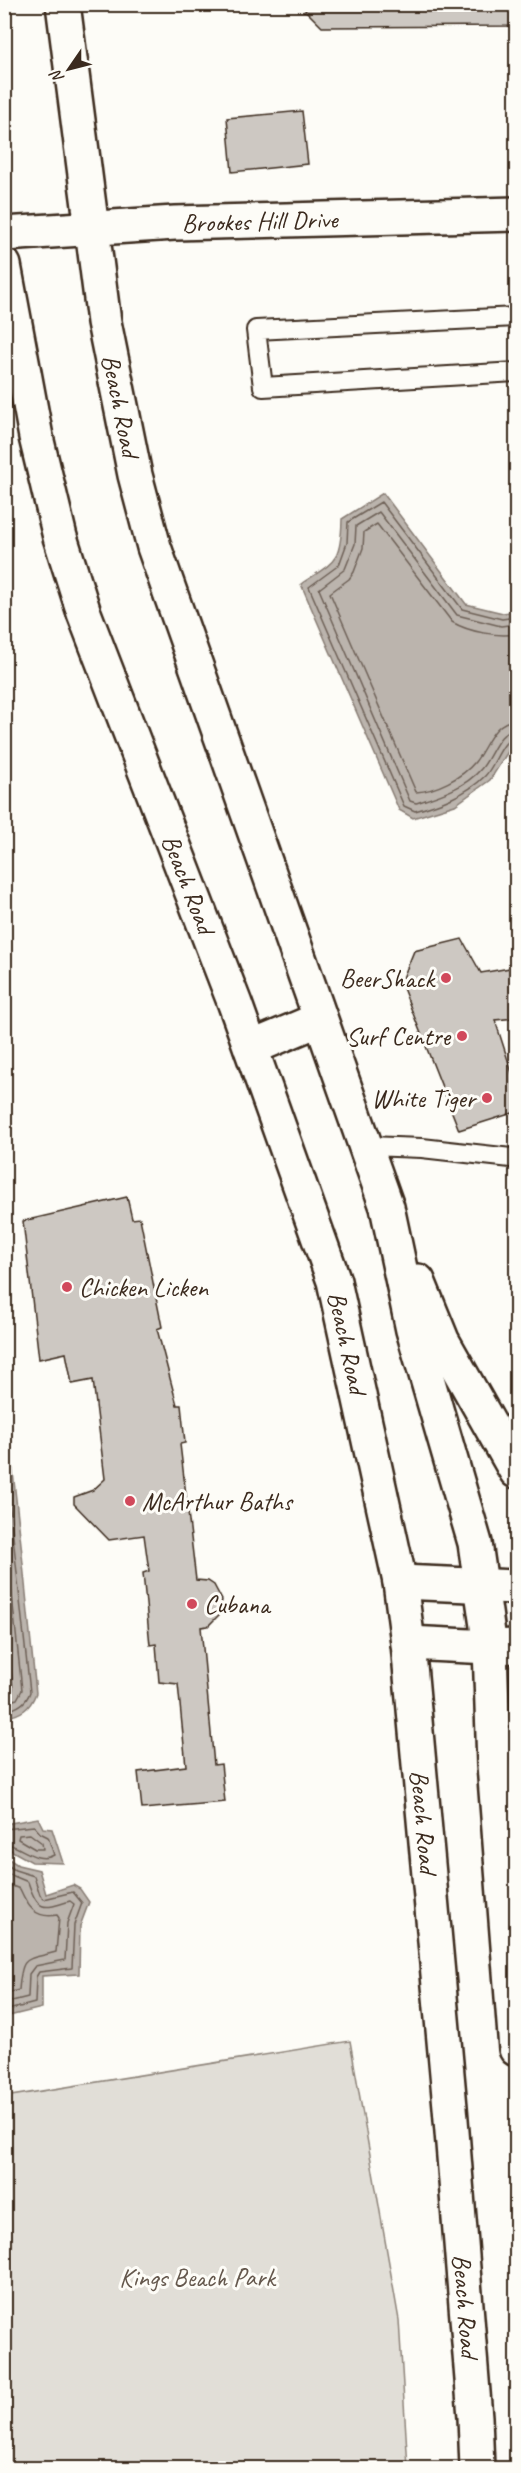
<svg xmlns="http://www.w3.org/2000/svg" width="521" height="2473" viewBox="0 0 521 2473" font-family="Caveat,sans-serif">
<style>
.green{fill:#e1ded7;stroke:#8e847a;stroke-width:1.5}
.water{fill:#bbb4ad;stroke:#887d74;stroke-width:1.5}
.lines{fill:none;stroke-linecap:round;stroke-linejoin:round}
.shore{stroke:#6e6157;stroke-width:1.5}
.building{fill:#cdc8c2;stroke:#3b2a1e;stroke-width:1.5}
.service-casing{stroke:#3b2a1e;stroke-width:22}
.minor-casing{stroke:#3b2a1e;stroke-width:38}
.tertiary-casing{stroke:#3b2a1e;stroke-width:38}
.secondary-casing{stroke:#3b2a1e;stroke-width:38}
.service{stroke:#fdfcf7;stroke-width:18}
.minor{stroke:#fdfcf7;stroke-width:33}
.tertiary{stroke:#fdfcf7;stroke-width:33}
.secondary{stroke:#fdfcf7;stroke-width:33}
.poi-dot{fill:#d1495b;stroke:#fdfcf7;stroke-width:2}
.labels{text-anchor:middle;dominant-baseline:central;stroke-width:6;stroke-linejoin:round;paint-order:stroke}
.street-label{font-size:26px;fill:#3b2a1e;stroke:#fdfcf7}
.poi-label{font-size:26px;fill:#3b2a1e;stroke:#fdfcf7;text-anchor:end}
.park-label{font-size:26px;fill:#64574c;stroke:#fdfcf7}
</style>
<rect width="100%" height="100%" fill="#fdfcf7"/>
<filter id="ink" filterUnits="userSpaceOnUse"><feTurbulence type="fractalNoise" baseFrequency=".0167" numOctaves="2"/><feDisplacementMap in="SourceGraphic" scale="12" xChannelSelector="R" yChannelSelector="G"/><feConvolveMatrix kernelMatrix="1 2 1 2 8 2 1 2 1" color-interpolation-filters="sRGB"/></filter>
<g filter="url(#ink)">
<polygon class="green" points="350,2041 399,2320 408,2468 5,2468 5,2097"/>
<g class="water">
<path d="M 383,493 L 466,604 L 503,613 L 516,611 L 516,739 L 490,780 L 455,805 L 413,818 L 399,810 L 301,584 C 335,561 341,563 342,519 Z"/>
<path d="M 4,1420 L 10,1445 L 21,1544 L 36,1693 C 30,1709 21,1715 5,1717 Z"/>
<polygon points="38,1818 43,1828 52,1829 63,1863 32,1862 5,1847 5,1824"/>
<polygon points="4,1856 18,1865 39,1870 46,1894 73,1885 80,1889 89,1902 80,1926 79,1974 42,1976 42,2008 5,2017"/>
</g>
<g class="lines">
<g class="shore">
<path d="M 516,617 L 502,619 L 462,609 L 381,502 L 348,522 L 347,543 L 339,565 L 309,587 L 404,806 L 415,811 C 440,804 466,795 485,776 C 495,766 502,738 516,737"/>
<path d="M 516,624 L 501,626 L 457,615 L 379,512 L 356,526 L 355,544 L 345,569 L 319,589 L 410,801 L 416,803 C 438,796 465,788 481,769 C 492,757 498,730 516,729"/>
<path d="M 516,634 C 497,637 469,632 452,622 L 377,524 L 364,532 L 363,548 L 354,572 L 349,579 L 330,593 L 416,792 C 435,791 462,778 475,762 C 487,747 493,721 516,720"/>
<path d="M 4,1454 L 30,1692 C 26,1704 17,1709 4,1711"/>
<polyline points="4,1520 22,1690 17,1699 4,1703"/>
<polyline points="4,1602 13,1689 4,1694"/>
<path d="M 4,1829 L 34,1826 L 40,1833 L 48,1837 L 54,1855 C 37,1865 20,1845 4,1843"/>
<polygon points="30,1834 42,1843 43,1849 35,1849 18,1839 19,1835"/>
<polyline points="4,1863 15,1870 34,1876 40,1895 44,1899 73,1892 82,1903 74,1925 72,1968 39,1972 36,1977 35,2003 4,2011"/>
<path d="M 4,1872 L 28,1882 C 38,1911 42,1910 70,1901 L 74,1904 L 67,1923 L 65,1960 L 35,1966 L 29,1974 L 28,1997 L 4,2003"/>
<path d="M 4,1883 L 20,1889 C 28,1907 35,1919 57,1915 L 59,1918 L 56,1952 C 26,1961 22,1953 19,1990 L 4,1994"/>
</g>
</g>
<g class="building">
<polygon points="299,4 516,4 516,26 322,27"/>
<polygon points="302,111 308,164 232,172 227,118"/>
<polygon points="462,939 481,973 516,967 516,1018 495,1020 516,1085 516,1112 459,1130 401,983 414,951"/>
<polygon points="127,1197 132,1219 140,1218 162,1327 157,1329 177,1405 181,1405 185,1443 180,1444 196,1580 208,1581 214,1585 222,1600 219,1615 208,1626 201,1627 214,1765 221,1764 225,1802 142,1809 138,1772 186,1766 178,1684 159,1682 156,1644 150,1645 143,1573 149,1571 144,1535 109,1540 74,1504 74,1497 93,1490 105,1479 93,1380 72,1384 66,1353 39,1359 23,1221"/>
</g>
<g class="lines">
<g class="service-casing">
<g id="service">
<polyline points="516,317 256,330 263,387 516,372"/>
<polyline points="368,1146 422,1148 511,1158"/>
</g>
</g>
<g class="minor-casing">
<g id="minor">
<path id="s1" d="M 4,234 L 175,223 L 516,214"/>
</g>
</g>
<g class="tertiary-casing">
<g id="tertiary">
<polyline points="400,1582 516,1587"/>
<polyline points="408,1643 490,1647 516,1646"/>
</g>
</g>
<g class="secondary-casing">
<g id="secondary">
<path id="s2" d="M 63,4 L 104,322 L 135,475 L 154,547 L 387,1207 L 413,1330 L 475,1543 L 490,1647 L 494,1765 L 516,2049"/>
<path id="s3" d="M 4,265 L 36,437 L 60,537 L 84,613 L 235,1004 L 334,1281 L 400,1582 L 408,1643 L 450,2107 L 475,2417 L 477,2468"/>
<polyline points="251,1048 320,1019"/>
<polyline points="418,1281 442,1340 516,1471"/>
</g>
</g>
<use href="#service" class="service"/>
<use href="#minor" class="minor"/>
<use href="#tertiary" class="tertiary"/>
<use href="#secondary" class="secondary"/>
</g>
</g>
<g class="poi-dot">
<circle cx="446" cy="978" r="6"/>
<circle cx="462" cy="1036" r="6"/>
<circle cx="487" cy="1098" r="6"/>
<circle cx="67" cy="1287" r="6"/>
<circle cx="130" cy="1501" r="6"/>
<circle cx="192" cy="1604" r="6"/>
</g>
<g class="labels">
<g class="street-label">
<text stroke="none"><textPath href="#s1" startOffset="256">Brookes Hill Drive</textPath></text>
<text stroke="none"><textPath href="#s2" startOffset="406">Beach Road</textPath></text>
<text stroke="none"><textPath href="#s3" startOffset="648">Beach Road</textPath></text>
<text stroke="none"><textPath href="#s3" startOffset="1134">Beach Road</textPath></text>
<text stroke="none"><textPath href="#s3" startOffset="1620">Beach Road</textPath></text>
<text stroke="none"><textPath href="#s3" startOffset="2106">Beach Road</textPath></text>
</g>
<g class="poi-label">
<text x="434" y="978">BeerShack</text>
<text x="450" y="1036">Surf Centre</text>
<text x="475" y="1098">White Tiger</text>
<text x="79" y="1287" text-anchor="start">Chicken Licken</text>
<text x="142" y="1501" text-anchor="start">McArthur Baths</text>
<text x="204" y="1604" text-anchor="start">Cubana</text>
</g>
<g class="park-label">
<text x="197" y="2277">Kings Beach Park</text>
</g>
</g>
<rect width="521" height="2473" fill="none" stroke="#fdfcf7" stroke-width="24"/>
<rect x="12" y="12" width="497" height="2449" fill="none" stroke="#3b2a1e" stroke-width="2" filter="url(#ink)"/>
<g transform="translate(69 69) rotate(235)" stroke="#fdfcf7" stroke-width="4.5" paint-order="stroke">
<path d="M0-4.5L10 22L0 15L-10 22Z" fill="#3b2a1e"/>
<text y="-9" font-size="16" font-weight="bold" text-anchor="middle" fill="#3b2a1e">N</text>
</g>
</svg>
